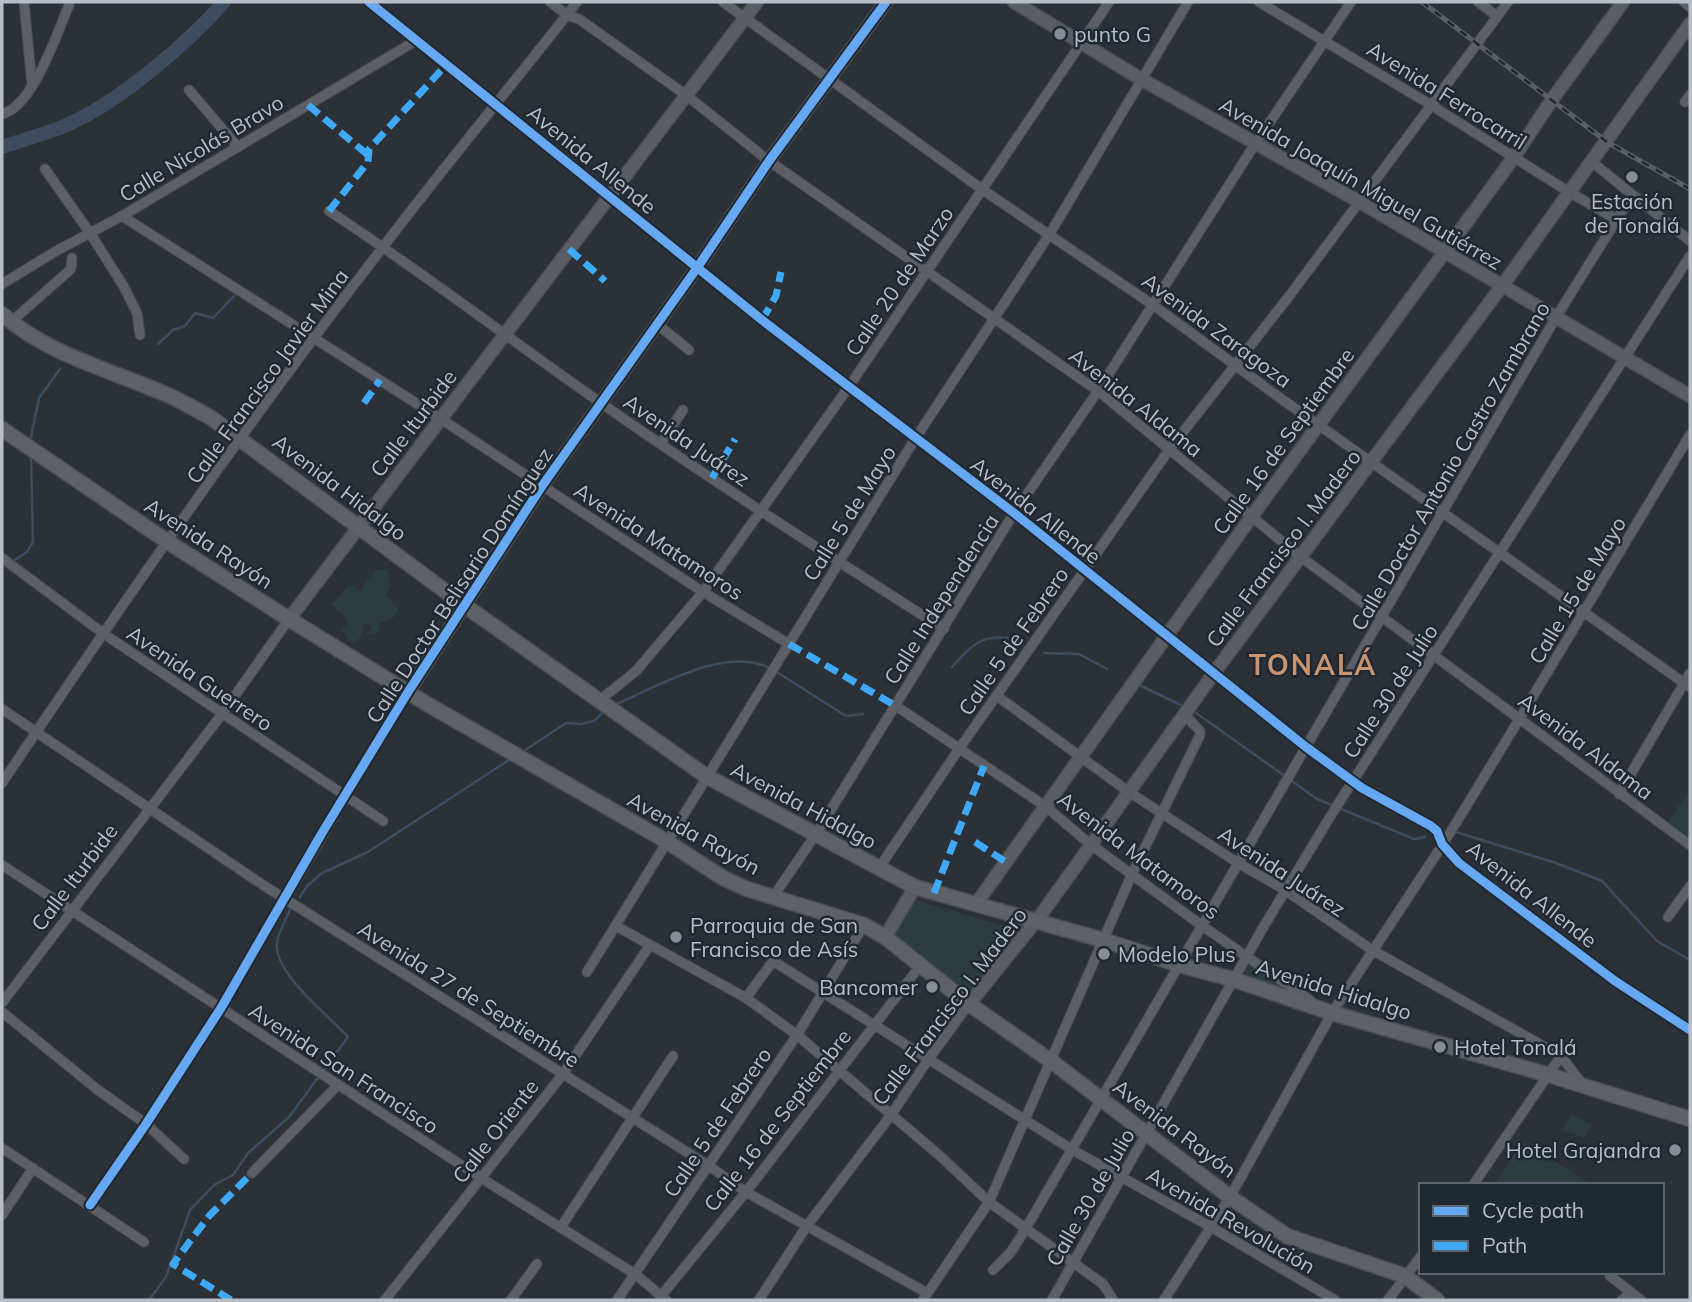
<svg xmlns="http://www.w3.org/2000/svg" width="1692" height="1302" viewBox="0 0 1692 1302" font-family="Mulish,sans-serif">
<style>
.green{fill:#2c3d3e}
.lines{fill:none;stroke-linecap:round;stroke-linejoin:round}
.stream{stroke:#3d4c5f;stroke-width:2.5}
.river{stroke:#3d4c5f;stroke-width:14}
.street-casing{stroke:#4a4d52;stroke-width:11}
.secondary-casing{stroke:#4a4d52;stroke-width:15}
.primary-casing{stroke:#4a4e54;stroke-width:17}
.street{stroke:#5c6066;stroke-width:9}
.secondary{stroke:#5a5e64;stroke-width:12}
.primary{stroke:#5e6267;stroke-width:14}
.rail-casing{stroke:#5a5f63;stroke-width:5}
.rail{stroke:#202832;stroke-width:2.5;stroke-dasharray:8;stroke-linecap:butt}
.quiet{stroke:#3fa9f5;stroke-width:7;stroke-dasharray:14 7;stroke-linecap:butt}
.cycleway-casing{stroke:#202832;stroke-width:13}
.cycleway{stroke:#66a8f1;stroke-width:9}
.poi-dot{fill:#868d95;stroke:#202832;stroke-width:2.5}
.labels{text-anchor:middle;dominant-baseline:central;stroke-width:5;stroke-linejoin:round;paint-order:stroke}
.poi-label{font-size:21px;fill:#b7bec7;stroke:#202832;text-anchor:start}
.street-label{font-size:21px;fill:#b7bec7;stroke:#202832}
.district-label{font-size:28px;font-weight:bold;letter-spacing:2px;fill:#ca946f;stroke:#202832}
</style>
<rect width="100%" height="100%" fill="#2c3137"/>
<g class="green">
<polygon points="376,569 387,570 391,587 385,595 396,604 398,612 393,618 380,623 379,630 374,635 366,634 371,629 368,623 363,625 361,637 354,643 348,642 347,636 341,631 348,622 332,604 349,584 359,591"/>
<polygon points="1689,791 1690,833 1688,836 1668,822"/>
<polygon points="915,900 1021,931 966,996 892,938"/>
<polygon points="1249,963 1281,986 1280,990 1241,980"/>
<polygon points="1572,1114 1591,1125 1584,1138 1562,1130"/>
<polygon points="1522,1141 1593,1185 1495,1185"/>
</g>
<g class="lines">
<g class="stream">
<polyline points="158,344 173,330 185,326 195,313 213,318 234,296"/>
<polyline points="31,437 39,398 60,369"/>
<polyline points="12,562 27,552 33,542 31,457"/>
<polyline points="1044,653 1079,654 1107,669"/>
<path d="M 952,667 C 972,645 982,633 1014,639"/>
<polyline points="775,671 846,716 863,714"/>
<polyline points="1139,685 1183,706"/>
<path d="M 614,705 C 655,688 726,645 769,668"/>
<polyline points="1192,710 1317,799 1414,839 1425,837"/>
<polyline points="521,753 566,723 581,724 594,721 605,710"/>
<polyline points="1456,832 1556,863 1602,881 1657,941 1690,960"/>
<polyline points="300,897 307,886 322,873 368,852 512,758"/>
<path d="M 149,1300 L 166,1277 L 190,1210 L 214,1185 L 233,1175 L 248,1153 L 289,1117 L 348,1037 C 329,1015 273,974 277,942 C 279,930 287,918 291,907"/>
</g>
<path class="river" d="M 2,147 C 25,139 51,133 73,122 C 121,100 189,42 224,2"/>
<g class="street-casing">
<g id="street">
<polyline points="24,2 32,85"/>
<polyline points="369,2 762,320 1014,513 1306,747 1362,788 1431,826 1437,831 1442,844 1459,863 1615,981 1690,1030"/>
<polyline points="550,2 567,15 579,19 686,95 769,161 1098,391 1301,557 1690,845"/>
<polyline points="723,2 983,190 1153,305 1276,395 1690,687"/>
<polyline points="1259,2 1431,105 1569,192 1616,219"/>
<polyline points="1478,2 1497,16"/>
<polyline points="1684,2 1690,7"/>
<polyline points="189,90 238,147"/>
<polyline points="1685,102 1690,95"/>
<path d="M 2,114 C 33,107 57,33 69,5"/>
<polyline points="1592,162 1690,241"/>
<polyline points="45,169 90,233 124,287 137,313 140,335"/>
<path d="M 329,211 C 421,271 508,338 598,401 C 711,480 828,555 944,629"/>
<polyline points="122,216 441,419 703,592 789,644"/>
<polyline points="2,284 56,251 122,216 417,40"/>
<polyline points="11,322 71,269 72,258"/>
<polyline points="657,324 689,350"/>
<polyline points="661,443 683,410"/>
<polyline points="2,558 104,634 383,821"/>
<polyline points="997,696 1129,792 1238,863 1285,890 1372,950 1561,1056 1583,1085"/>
<polyline points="600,700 636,671 703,592 848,388 1109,2"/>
<polyline points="896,706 1045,806 1090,844 1201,925 1311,1001"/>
<polyline points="2,709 263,885 709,1166 746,1192 927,1293"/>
<path d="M 2,783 C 124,601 249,420 383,247 C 446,164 513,84 577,2"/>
<polyline points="1619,794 1690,673"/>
<polyline points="2,865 481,1178 635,1274 666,1300"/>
<polyline points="879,868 959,749 1169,450 1290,295 1508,2"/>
<polyline points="773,897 816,834 1014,513 1098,391 1255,144 1351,2"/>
<polyline points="1668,917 1690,886"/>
<polyline points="616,926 746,998 797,1035 939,1155 989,1202 1103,1284 1112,1298"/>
<polyline points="587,972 915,439 1049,235 1188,2"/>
<polyline points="746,998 773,961 1071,1149 1211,1227 1335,1300"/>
<polyline points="2,1003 222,714 289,619"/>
<polyline points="2,1012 98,1090 146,1124 184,1159"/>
<polyline points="2,1148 144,1242"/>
<polyline points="252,1173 338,1085"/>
<polyline points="1473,1185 1561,1056"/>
<path d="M 90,1205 C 208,1042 303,864 408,692"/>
<polyline points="2,1215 33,1168"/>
<polyline points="561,1227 673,1056"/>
<polyline points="993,1270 1011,1252 1026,1228 1555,319 1632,195"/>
<polyline points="1610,1276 1641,1300"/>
<polyline points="661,1296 746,1192 920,966"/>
<polyline points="385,1300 563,1074 650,945"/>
<polyline points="511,1300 537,1264"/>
<polyline points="617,1300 797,1035 864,925"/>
<polyline points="759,1300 806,1227 891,1115 928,1060 969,1004"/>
<polyline points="923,1300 989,1202 1132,874 1200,735 1200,731 1185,715"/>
<polyline points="1052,1300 1264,926 1333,812 1690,256"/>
<polyline points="1164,1300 1230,1197 1332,1013 1445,841 1520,718 1690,435"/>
<polyline points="1388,1300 1421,1256"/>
<polyline points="1622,1300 1631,1292"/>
</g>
</g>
<g class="secondary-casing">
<g id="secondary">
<polyline points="1014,2 1141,79 1360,202 1690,396"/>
<polyline points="289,619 757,2"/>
<polyline points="408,692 542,486 697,268 769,161 886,2"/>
<polyline points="976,904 1252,516 1514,157 1551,101 1623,2"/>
<polyline points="885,937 915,887"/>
<polyline points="969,1004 1043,912 1214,673 1502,286 1690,24"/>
</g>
</g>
<g class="primary-casing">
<g id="primary">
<path d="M 2,314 C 49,356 115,371 172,397 C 185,403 198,411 210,417 L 464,605 L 706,776 L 915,887 L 1103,940 L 1180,965 L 1235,980 L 1332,1013 L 1549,1075 L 1690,1119"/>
<polyline points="2,429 168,542 289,619 427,704 666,841 723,878 747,889 864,925 885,937 969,1004 1051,1061 1230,1197 1287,1236 1405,1276 1437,1300"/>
</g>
</g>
<use href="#street" class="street"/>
<use href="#secondary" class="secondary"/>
<use href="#primary" class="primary"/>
<g class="rail-casing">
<polyline id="rail" points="1422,2 1607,142 1690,189"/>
</g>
<use href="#rail" class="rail"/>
<g class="quiet">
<polyline points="308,105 368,155"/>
<polyline points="329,211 368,162 369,149 447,64"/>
<polyline points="569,249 605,281"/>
<polyline points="762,320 776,296 781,272"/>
<polyline points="364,403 380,380"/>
<polyline points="712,478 735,439"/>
<polyline points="789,644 896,706"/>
<polyline points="975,842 1006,862"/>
<polyline points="934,893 984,766"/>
<polyline points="231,1300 173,1264 209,1216 252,1173"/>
</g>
<g class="cycleway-casing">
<g id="cycleway">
<polyline points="369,2 762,320 1014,513 1306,747 1362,788 1431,826 1437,831 1442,844 1459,863 1615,981 1690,1030"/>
<polyline points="90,1205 146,1124 221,1008 322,833 408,692 542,486 697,268 769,161 886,2"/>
</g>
</g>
<use href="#cycleway" class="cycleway"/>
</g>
<g class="poi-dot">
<circle cx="1060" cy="34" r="7"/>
<circle cx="1632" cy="177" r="7"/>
<circle cx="676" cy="937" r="7"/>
<circle cx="1104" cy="954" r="7"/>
<circle cx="932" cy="987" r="7"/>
<circle cx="1440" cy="1047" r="7"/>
<circle cx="1675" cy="1150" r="7"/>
</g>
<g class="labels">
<g class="poi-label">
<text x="1074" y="34">punto G</text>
<text x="1632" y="201" text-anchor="middle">Estación<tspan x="1632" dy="24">de Tonalá</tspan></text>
<text x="690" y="925">Parroquia de San<tspan x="690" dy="24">Francisco de Asís</tspan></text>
<text x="1118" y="954">Modelo Plus</text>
<text x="918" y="987" text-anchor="end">Bancomer</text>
<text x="1454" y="1047">Hotel Tonalá</text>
<text x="1661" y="1150" text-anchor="end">Hotel Grajandra</text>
</g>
<g class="street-label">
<text transform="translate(1447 95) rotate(32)">Avenida Ferrocarril</text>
<text transform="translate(201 148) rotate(-31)">Calle Nicolás Bravo</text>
<text transform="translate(592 159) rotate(39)">Avenida Allende</text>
<text transform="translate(1361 183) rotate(30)">Avenida Joaquín Miguel Gutiérrez</text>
<text transform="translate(899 281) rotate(-56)">Calle 20 de Marzo</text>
<text transform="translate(1217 330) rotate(36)">Avenida Zaragoza</text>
<text transform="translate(267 376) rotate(-54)">Calle Francisco Javier Mina</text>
<text transform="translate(1136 402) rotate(38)">Avenida Aldama</text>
<text transform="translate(413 423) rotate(-53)">Calle Iturbide</text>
<text transform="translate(687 440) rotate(34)">Avenida Juárez</text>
<text transform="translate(1283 441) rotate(-54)">Calle 16 de Septiembre</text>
<text transform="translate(1450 466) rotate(-60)">Calle Doctor Antonio Castro Zambrano</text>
<text transform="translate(340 487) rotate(37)">Avenida Hidalgo</text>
<text transform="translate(1036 510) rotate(38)">Avenida Allende</text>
<text transform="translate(849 513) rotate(-58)">Calle 5 de Mayo</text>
<text transform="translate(659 541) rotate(33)">Avenida Matamoros</text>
<text transform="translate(209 543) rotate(33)">Avenida Rayón</text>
<text transform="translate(1283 548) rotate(-53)">Calle Francisco I. Madero</text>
<text transform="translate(459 585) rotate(-57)">Calle Doctor Belisario Domínguez</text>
<text transform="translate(1577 590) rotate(-59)">Calle 15 de Mayo</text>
<text transform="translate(941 599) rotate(-58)">Calle Independencia</text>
<text transform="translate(1013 641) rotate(-55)">Calle 5 de Febrero</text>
<text transform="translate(200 678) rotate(34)">Avenida Guerrero</text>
<text transform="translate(1390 691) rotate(-57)">Calle 30 de Julio</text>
<text transform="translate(1586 746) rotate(37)">Avenida Aldama</text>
<text transform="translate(804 805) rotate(28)">Avenida Hidalgo</text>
<text transform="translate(694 833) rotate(29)">Avenida Rayón</text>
<text transform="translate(1139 855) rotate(37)">Avenida Matamoros</text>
<text transform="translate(1282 871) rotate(33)">Avenida Juárez</text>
<text transform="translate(74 877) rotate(-53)">Calle Iturbide</text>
<text transform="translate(1532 894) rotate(38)">Avenida Allende</text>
<text transform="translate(1334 989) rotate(17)">Avenida Hidalgo</text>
<text transform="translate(469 994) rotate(32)">Avenida 27 de Septiembre</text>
<text transform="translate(949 1006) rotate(-53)">Calle Francisco I. Madero</text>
<text transform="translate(344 1068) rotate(33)">Avenida San Francisco</text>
<text transform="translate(777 1120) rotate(-52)">Calle 16 de Septiembre</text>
<text transform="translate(717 1122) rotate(-56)">Calle 5 de Febrero</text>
<text transform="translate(1175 1128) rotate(37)">Avenida Rayón</text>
<text transform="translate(495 1131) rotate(-52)">Calle Oriente</text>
<text transform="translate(1090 1197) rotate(-60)">Calle 30 de Julio</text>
<text transform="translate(1231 1220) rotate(30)">Avenida Revolución</text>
</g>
<g class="district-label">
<text x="1313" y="664">TONALÁ</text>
</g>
</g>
<rect width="1692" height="1302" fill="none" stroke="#b7bec7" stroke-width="7"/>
<rect x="1419" y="1183" width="245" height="91" fill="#202832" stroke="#5c646e" stroke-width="2"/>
<rect x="1433" y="1206" width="35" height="10" fill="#66a8f1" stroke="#5c646e" stroke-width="2"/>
<text x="1482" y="1218" font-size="21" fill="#b7bec7">Cycle path</text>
<rect x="1433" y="1241" width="35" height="10" fill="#3fa9f5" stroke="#5c646e" stroke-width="2"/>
<text x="1482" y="1253" font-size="21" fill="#b7bec7">Path</text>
</svg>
